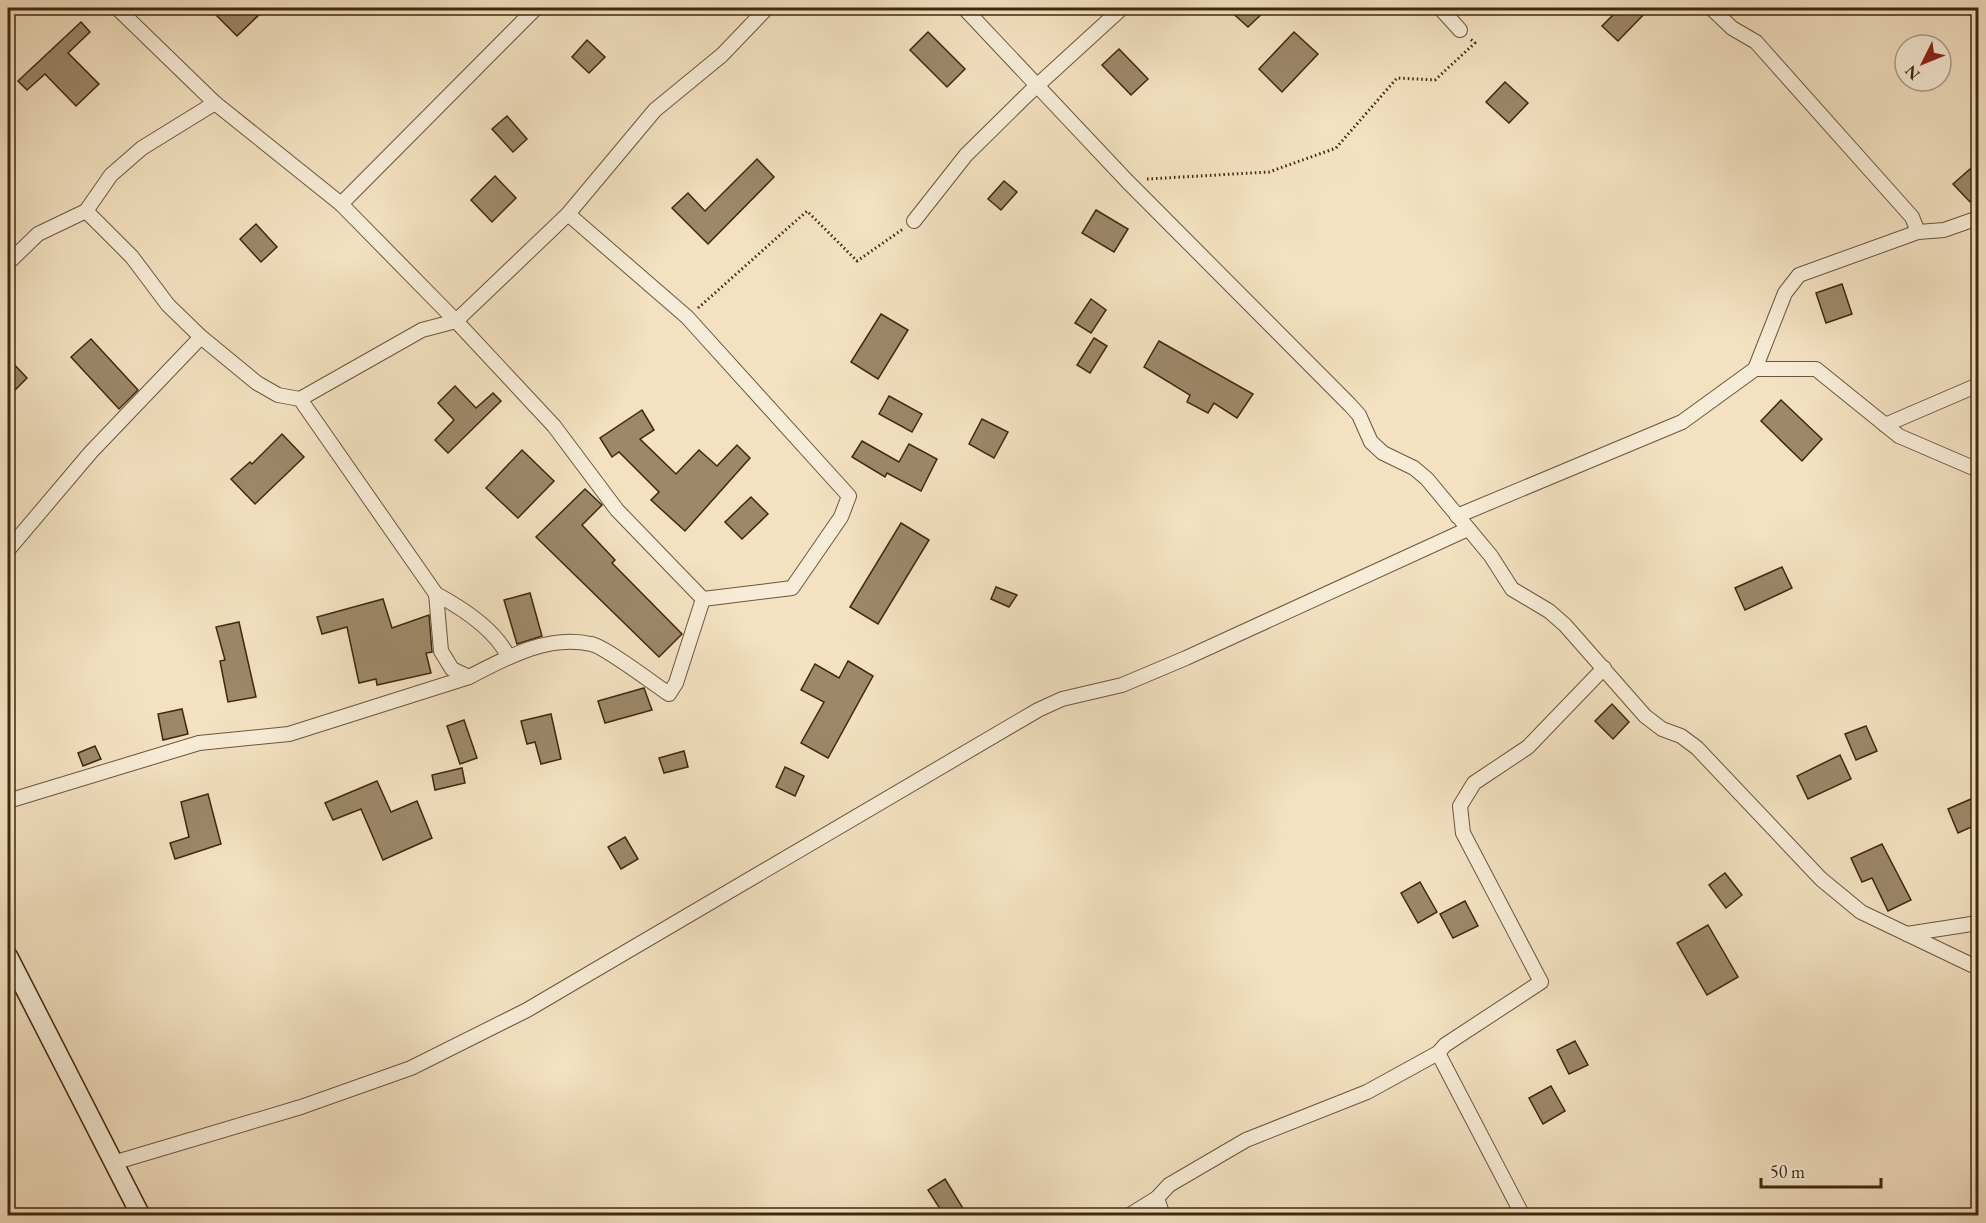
<svg xmlns="http://www.w3.org/2000/svg" width="1986" height="1223" viewBox="0 0 1986 1223" font-family="'EB Garamond',serif">
<style>
.building{fill:#9d886b;stroke:#3f280e;stroke-width:1.5}
.lines{fill:none;stroke-linecap:round;stroke-linejoin:round}
.street-casing{stroke:#6c563b;stroke-width:16}
.secondary-casing{stroke:#3f280e;stroke-width:21}
.path{stroke:#3f280e;stroke-width:3;stroke-dasharray:1.5 3;stroke-linecap:butt}
.street{stroke:#f7ecd7;stroke-width:14}
.secondary{stroke:#f7ecd7;stroke-width:18}
</style>
<rect width="100%" height="100%" fill="#f3e1c1"/>
<filter id="stains"><feTurbulence type="fractalNoise" baseFrequency=".00333" numOctaves="4"/><feColorMatrix values="0 0 0 0 .2 0 0 0 0 .09 0 0 0 0 .02 0 0 0 .5 -.17"/></filter>
<radialGradient id="worn" r=".72"><stop offset=".6" stop-color="#630" stop-opacity="0"/><stop offset="1" stop-color="#630" stop-opacity=".3"/></radialGradient>
<g class="building">
<polygon points="209,8 266,8 237,36"/>
<polygon points="1227,8 1268,8 1248,27"/>
<polygon points="1620,8 1650,8 1618,41 1602,26"/>
<polygon points="81,22 90,32 68,53 99,84 76,106 45,74 27,90 18,81"/>
<polygon points="928,32 965,69 947,87 910,50"/>
<polygon points="1294,32 1318,54 1282,92 1259,69"/>
<polygon points="587,40 605,57 589,73 572,57"/>
<polygon points="1119,49 1148,79 1131,95 1102,65"/>
<polygon points="1505,82 1528,103 1509,123 1486,102"/>
<polygon points="507,116 527,139 513,152 492,129"/>
<polygon points="757,159 774,177 708,244 672,208 688,193 705,211"/>
<polygon points="1970,169 1978,178 1978,193 1970,202 1953,184"/>
<polygon points="495,176 516,198 492,222 471,200"/>
<polygon points="1004,181 1017,192 1001,210 988,199"/>
<polygon points="1096,210 1128,229 1114,252 1082,233"/>
<polygon points="256,224 277,247 261,262 240,239"/>
<polygon points="1842,284 1852,314 1826,323 1816,293"/>
<polygon points="1091,299 1106,310 1091,333 1075,323"/>
<polygon points="881,314 908,330 878,379 851,362"/>
<polygon points="1094,338 1107,346 1090,373 1077,365"/>
<polygon points="91,339 138,390 119,409 71,357"/>
<polygon points="1159,341 1253,394 1237,418 1214,403 1208,413 1187,402 1190,395 1144,367"/>
<polygon points="8,358 27,378 13,392 8,385"/>
<polygon points="455,386 476,408 493,393 501,401 448,453 435,440 454,420 438,403"/>
<polygon points="889,396 922,414 912,432 879,414"/>
<polygon points="1781,400 1822,439 1802,461 1761,421"/>
<polygon points="642,410 654,430 640,439 676,474 699,450 717,466 737,445 750,458 685,531 651,500 659,492 619,452 612,457 600,438"/>
<polygon points="982,419 1008,432 994,458 969,444"/>
<polygon points="282,434 304,457 255,504 231,479 250,462 252,464"/>
<polygon points="862,441 899,462 909,444 937,459 921,491 887,473 885,477 852,457"/>
<polygon points="522,450 554,481 518,518 486,488"/>
<polygon points="585,489 602,505 582,525 615,560 612,563 682,634 659,657 536,537"/>
<polygon points="751,497 768,514 742,539 725,522"/>
<polygon points="901,523 929,540 878,624 850,607"/>
<polygon points="1782,567 1792,588 1745,610 1735,588"/>
<polygon points="996,587 1017,595 1009,607 991,599"/>
<polygon points="530,593 542,636 517,644 504,600"/>
<polygon points="383,599 392,628 429,615 432,652 426,653 431,673 377,685 376,679 359,683 347,627 322,634 317,617"/>
<polygon points="239,622 256,697 228,702 220,661 225,660 216,627"/>
<polygon points="848,661 873,676 828,758 801,743 824,702 801,690 815,664 839,678"/>
<polygon points="644,688 652,710 605,723 598,701"/>
<polygon points="1612,704 1629,722 1613,739 1595,721"/>
<polygon points="182,709 188,734 163,740 158,714"/>
<polygon points="551,714 561,759 541,764 535,742 527,744 521,721"/>
<polygon points="464,720 477,758 460,764 447,726"/>
<polygon points="1866,726 1877,751 1856,760 1845,734"/>
<polygon points="95,746 101,759 83,766 78,753"/>
<polygon points="684,751 688,767 664,773 659,758"/>
<polygon points="1840,755 1851,779 1808,799 1797,776"/>
<polygon points="785,767 804,776 795,796 776,787"/>
<polygon points="462,768 465,783 435,790 432,775"/>
<polygon points="377,781 391,812 417,801 432,838 383,860 361,809 333,820 325,803"/>
<polygon points="208,794 221,844 175,859 170,843 189,837 181,802"/>
<polygon points="1978,796 1978,824 1958,833 1948,809"/>
<polygon points="625,837 638,859 621,869 608,847"/>
<polygon points="1882,844 1911,900 1888,911 1872,878 1862,882 1851,858"/>
<polygon points="1725,873 1742,895 1726,908 1709,885"/>
<polygon points="1420,882 1437,912 1418,923 1401,893"/>
<polygon points="1465,901 1478,926 1453,938 1440,914"/>
<polygon points="1708,925 1738,977 1707,995 1677,943"/>
<polygon points="1575,1041 1588,1065 1569,1074 1557,1050"/>
<polygon points="1551,1086 1565,1111 1543,1124 1529,1098"/>
<polygon points="945,1179 967,1215 944,1215 928,1190"/>
</g>
<g class="lines">
<g class="street-casing">
<g id="street">
<polyline points="117,8 215,103 341,204 456,321 554,426 617,510 703,599"/>
<polyline points="964,8 1127,181 1350,405 1359,415 1371,442 1383,453 1414,468 1427,479 1491,556 1512,589 1549,611 1565,625 1645,716 1662,729 1681,736 1697,748 1821,879 1861,912 1978,968"/>
<polyline points="1440,8 1460,30"/>
<polyline points="1711,8 1732,28 1756,42 1912,217 1918,232"/>
<polyline points="341,204 536,8"/>
<path d="M 86,211 L 132,257 L 168,305 L 201,337 L 257,383 L 278,395 L 300,399 L 436,594 C 462,608 495,630 508,656"/>
<polyline points="568,214 687,317 849,496 841,517 792,588 703,599"/>
<polyline points="914,221 966,155 1029,93 1122,8"/>
<polyline points="8,263 38,234 86,211 111,175 142,148 215,103"/>
<polyline points="1755,369 1816,369 1899,436 1978,470"/>
<polyline points="300,399 422,330 456,321 568,214 655,110 722,55 767,8"/>
<polyline points="1885,425 1978,385"/>
<polyline points="1457,516 1682,422 1755,369 1785,293 1799,275 1918,232 1944,230 1978,218"/>
<polyline points="8,550 91,452 201,337"/>
<path d="M 436,594 L 441,651 L 452,669 L 469,677 C 506,658 548,634 591,644 C 604,646 654,684 669,694 L 676,683 L 703,599"/>
<polyline points="8,801 199,743 289,734 469,677"/>
<polyline points="1907,934 1978,923"/>
<polyline points="1438,1053 1523,1216"/>
<polyline points="113,1163 301,1107 411,1068 527,1010 1038,710 1062,699 1122,685 1186,658 1468,529"/>
<polyline points="1157,1198 1163,1216"/>
<polyline points="1128,1216 1157,1198 1169,1185 1246,1140 1367,1092 1438,1053 1445,1045 1541,982 1463,833 1460,806 1474,783 1528,747 1604,668"/>
</g>
</g>
<g class="secondary-casing">
<polyline id="secondary" points="8,956 141,1216"/>
</g>
<g class="path">
<polyline points="1963,8 1978,21"/>
<polyline points="1147,179 1269,172 1336,148 1397,78 1435,80 1475,43 1469,38"/>
<polyline points="698,308 807,211 857,261 903,229"/>
</g>
<use href="#street" class="street"/>
<use href="#secondary" class="secondary"/>
</g>
<rect width="1986" height="1223" fill="none" stroke="#f3e1c1" stroke-width="30"/>
<rect x="9" y="9" width="1968" height="1205" fill="none" stroke="#3f280e" stroke-width="3"/>
<rect x="15" y="15" width="1956" height="1193" fill="none" stroke="#3f280e" stroke-width="1.5"/>
<g transform="translate(1923 63) rotate(227)"><circle r="28" fill="#f7ecd7" stroke="#ad9e87" stroke-width="1.5"/>
<path d="M0-4.5L10 22L0 15L-10 22Z" fill="#8f2418"/>
<text y="-9" font-size="16" font-weight="bold" text-anchor="middle" fill="#3f280e">N</text>
</g>
<path d="M1761 1178v9h120v-9" fill="none" stroke="#3f280e" stroke-width="3"/>
<text x="1770" y="1178" font-size="18" fill="#3f280e" stroke="#f7ecd7" stroke-width="4.5" paint-order="stroke">50 m</text>
<rect width="100%" height="100%" filter="url(#stains)"/>
<rect width="100%" height="100%" fill="url(#worn)"/>
</svg>
